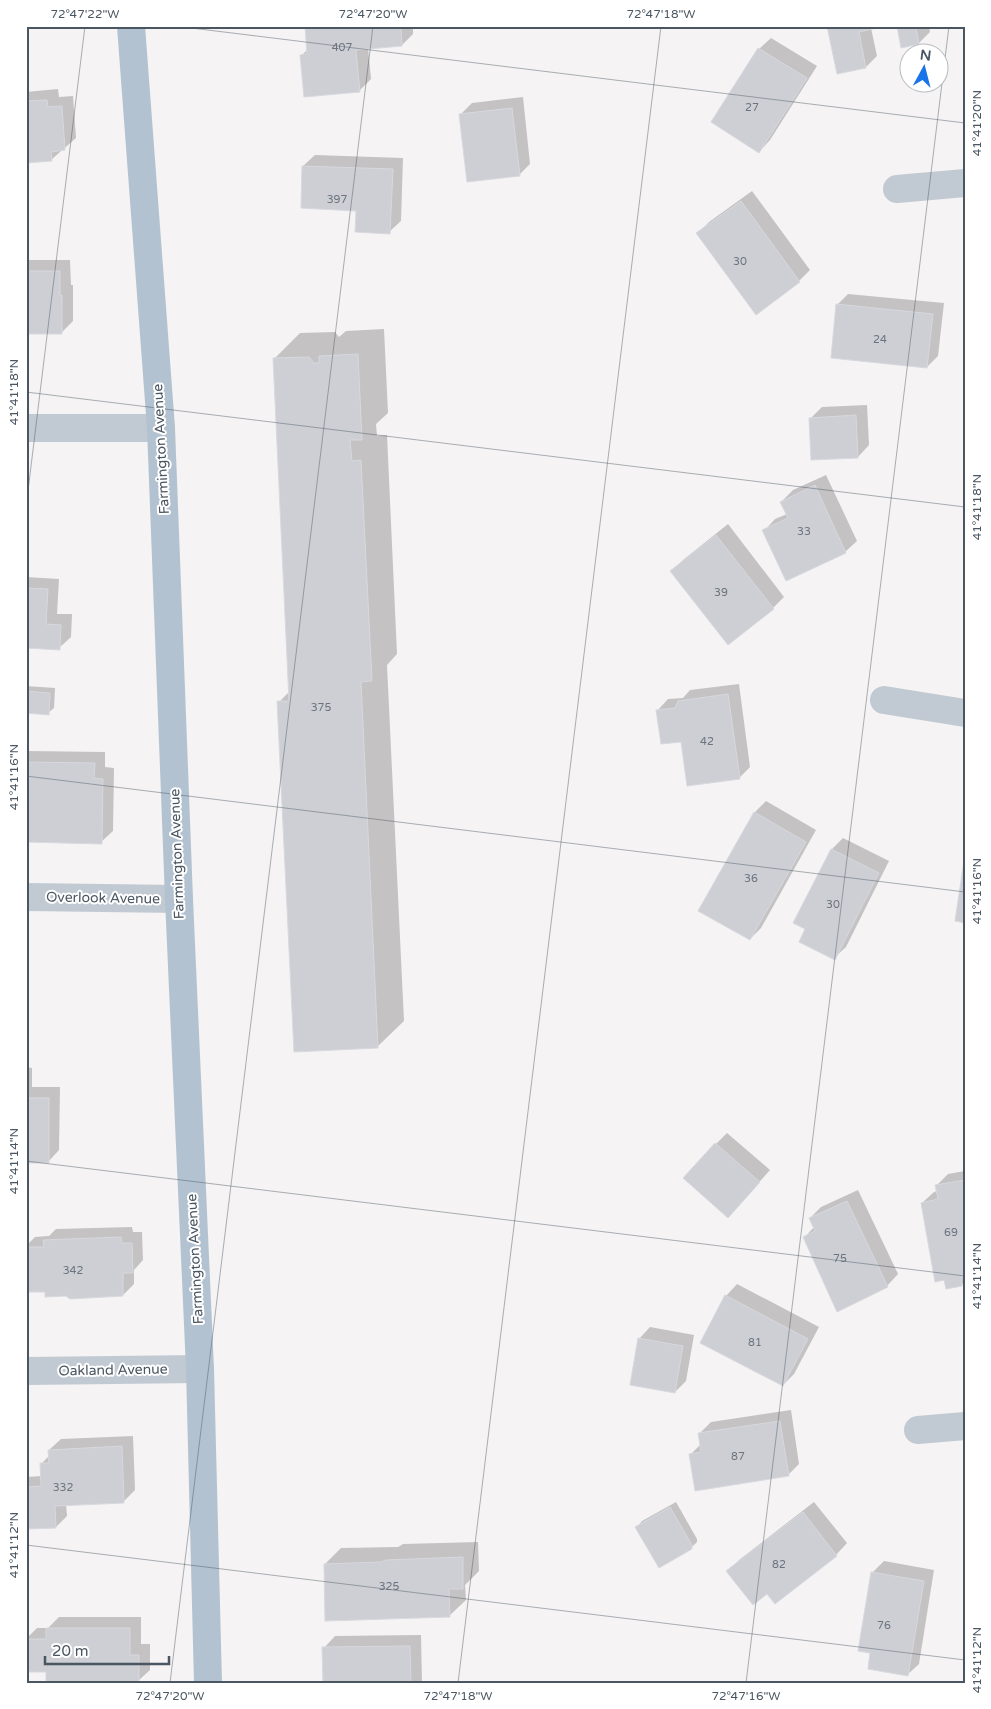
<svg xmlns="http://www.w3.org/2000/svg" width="991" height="1709" viewBox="0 0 991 1709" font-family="'Varela Round',sans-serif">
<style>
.shadow{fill:#0003}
.building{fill:#cdcfd5;stroke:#d7d9de}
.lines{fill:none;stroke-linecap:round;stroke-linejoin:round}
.minor{stroke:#c1cad2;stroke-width:28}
.major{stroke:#b3c2d1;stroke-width:28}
.ticks{fill:none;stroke:#4a5661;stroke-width:1;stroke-opacity:0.45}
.labels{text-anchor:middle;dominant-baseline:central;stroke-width:4;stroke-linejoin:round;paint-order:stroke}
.number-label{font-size:11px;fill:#6b747e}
.street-label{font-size:14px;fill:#4a5661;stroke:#fff}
.neatline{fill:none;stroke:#4a5661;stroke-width:2}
.ticks-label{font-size:12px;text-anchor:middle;fill:#4a5661}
</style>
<rect width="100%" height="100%" fill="#f5f3f3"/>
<g class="shadow">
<polygon points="306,26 413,26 413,34 402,45 368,48 371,79 359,91 301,56 308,49"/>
<polygon points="828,26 871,28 877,56 866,67"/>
<polygon points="898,26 929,26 930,32 919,43 902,46"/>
<polygon points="771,38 817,66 770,140 759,152 713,122 759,49"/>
<polygon points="58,89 59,97 73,96 76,138 51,160 26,162 26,92"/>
<polygon points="523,97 530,164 519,175 461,114 472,103"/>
<polygon points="315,155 403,158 401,221 389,232 357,210 303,166"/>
<polygon points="752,191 810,270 799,281 698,233 709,222"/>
<polygon points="26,260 70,260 71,285 73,285 73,321 61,333 26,333"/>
<polygon points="848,294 944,303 938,356 927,367 837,305"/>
<polygon points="384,329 388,413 376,424 377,436 387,435 397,654 387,665 404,1021 378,1046 279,702 290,691 274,359 300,333 335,332 339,337 346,331"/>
<polygon points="867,405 869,445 858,457 811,418 822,407"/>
<polygon points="826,475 857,541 845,552 764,531 775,519 787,514 781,502 793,490"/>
<polygon points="728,524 784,597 773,608 728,643 672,571 683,560"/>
<polygon points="26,577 59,579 57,614 72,614 71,637 59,648 26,647"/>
<polygon points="739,684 750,767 739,778 682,740 657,711 668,699 683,698 690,690"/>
<polygon points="26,686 55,688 54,708 48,713 26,712"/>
<polygon points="27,751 105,752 105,767 114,768 113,831 101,842 26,841"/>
<polygon points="766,801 816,830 761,928 750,939 700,911 755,812"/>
<polygon points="843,838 889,861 846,947 834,958 807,929 832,849"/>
<polygon points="26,1067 32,1068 32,1087 60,1087 59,1150 48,1162 26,1161"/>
<polygon points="727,1133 770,1170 739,1205 716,1144"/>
<polygon points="965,1171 965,1282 962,1285 922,1203 934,1192 937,1191 936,1186 948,1174"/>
<polygon points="858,1190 898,1274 887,1286 804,1238 814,1227 810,1218 821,1207"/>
<polygon points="132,1227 133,1232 142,1232 143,1260 134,1270 134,1284 123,1295 67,1295 46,1290 26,1291 26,1246 35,1237 49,1236 56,1229"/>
<polygon points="737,1284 819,1327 794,1374 783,1385 726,1296"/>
<polygon points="650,1327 694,1335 686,1381 675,1392 639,1339"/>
<polygon points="791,1410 799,1464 788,1475 691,1454 701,1444 699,1434 711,1422"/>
<polygon points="133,1436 135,1490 124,1501 66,1504 67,1516 56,1527 26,1528 26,1477 42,1476 41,1464 50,1455 49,1450 61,1439"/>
<polygon points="676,1502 697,1539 697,1542 691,1548 637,1527 642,1521"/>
<polygon points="814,1502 847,1543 836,1555 775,1602 767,1592 728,1571 739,1560"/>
<polygon points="478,1542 479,1571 465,1585 466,1600 449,1616 325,1564 341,1548 398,1547 403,1544"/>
<polygon points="884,1561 934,1570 919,1664 907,1675 872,1573"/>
<polygon points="59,1617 141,1617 141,1644 150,1644 150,1670 138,1681 47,1671 26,1639 37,1628 48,1628"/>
<polygon points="421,1635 422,1683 324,1683 324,1648 335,1636"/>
</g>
<g class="building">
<polygon points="305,26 401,26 402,46 356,50 360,92 304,97 300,55 307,54"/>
<polygon points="827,26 885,26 859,32 866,68 837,74"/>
<polygon points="897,26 916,26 919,44 901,48"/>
<polygon points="758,48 807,78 759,153 711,122"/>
<polygon points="47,100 48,107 62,106 65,150 51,152 52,161 26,163 26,101"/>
<polygon points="512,108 520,176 467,182 459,114"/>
<polygon points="302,166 393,169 390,234 355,232 356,211 301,208"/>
<polygon points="741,201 800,282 756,315 696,233"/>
<polygon points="26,271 60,271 60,296 62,295 62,334 26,334"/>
<polygon points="836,304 933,314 927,368 831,358"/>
<polygon points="358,354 362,440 350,440 352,461 361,460 372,681 361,682 378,1048 294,1052 277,701 289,701 273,358 309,357 314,363 319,363 319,356"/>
<polygon points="856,415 858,458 811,460 809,418"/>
<polygon points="815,485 846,553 786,581 762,530 788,518 780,502"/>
<polygon points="716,535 774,609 728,645 670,571"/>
<polygon points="26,588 48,589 46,624 61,625 60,650 26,648"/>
<polygon points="26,691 50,693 49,715 26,713"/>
<polygon points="728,694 740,779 687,786 681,742 661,744 656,710 675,708 678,701"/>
<polygon points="26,762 95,763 94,778 103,779 102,844 26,842"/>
<polygon points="754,812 806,842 750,940 698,911"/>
<polygon points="831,849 879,873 835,960 799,942 805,929 793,923"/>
<polygon points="965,854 965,923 955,921"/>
<rect x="26" y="1098" width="23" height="65"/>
<polygon points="715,1143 760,1182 728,1218 683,1178"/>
<polygon points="965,1180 965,1277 961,1278 962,1286 946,1289 944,1280 935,1282 921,1203 938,1199 935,1185"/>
<polygon points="847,1201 888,1287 837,1312 803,1237 815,1231 809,1218"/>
<polygon points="121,1237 122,1243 132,1243 133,1273 123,1273 123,1296 70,1299 66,1296 45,1297 45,1292 26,1292 26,1247 44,1247 43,1240"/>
<polygon points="725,1295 808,1339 783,1386 700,1343"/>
<polygon points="638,1338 683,1346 675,1393 630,1385"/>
<polygon points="780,1421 789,1476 695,1491 689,1454 701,1452 698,1433"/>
<polygon points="122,1446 124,1503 55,1506 56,1528 26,1529 26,1487 41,1486 40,1463 49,1463 48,1450"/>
<polygon points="670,1507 692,1545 692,1549 659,1568 635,1527"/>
<polygon points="803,1512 837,1556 775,1604 767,1594 753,1605 726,1571"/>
<polygon points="463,1557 463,1589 449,1589 450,1617 325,1621 324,1564 381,1562 386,1560"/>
<polygon points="871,1572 924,1581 908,1676 868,1669 870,1653 858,1651"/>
<polygon points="46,1628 130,1628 130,1655 139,1655 139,1682 46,1683 46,1672 26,1672 26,1639 46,1639"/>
<polygon points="410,1646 411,1683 323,1683 322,1647"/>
</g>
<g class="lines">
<g class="minor">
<polyline points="897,189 965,183"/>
<polyline points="26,428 161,428"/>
<polyline points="884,700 965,713"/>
<polyline points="26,897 179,899"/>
<polyline points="26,1371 200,1369"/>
<polyline points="918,1430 965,1426"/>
</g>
<polyline class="major" points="131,26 161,428 179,899 200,1369 208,1683"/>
</g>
<path class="ticks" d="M 175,26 L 965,123M 26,392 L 965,507M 26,507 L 85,26M 26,776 L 965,892M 26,1161 L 965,1276M 26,1545 L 965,1660M 170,1683 L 373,26M 458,1683 L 661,26M 746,1683 L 949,26"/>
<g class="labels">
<g class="number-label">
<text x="342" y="47">407</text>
<text x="752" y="107">27</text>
<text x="337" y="199">397</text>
<text x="740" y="261">30</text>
<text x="880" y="339">24</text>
<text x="804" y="531">33</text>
<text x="721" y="592">39</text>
<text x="321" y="707">375</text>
<text x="707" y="741">42</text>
<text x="751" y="878">36</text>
<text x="833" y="904">30</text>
<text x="951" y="1232">69</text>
<text x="840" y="1258">75</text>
<text x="73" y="1270">342</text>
<text x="755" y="1342">81</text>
<text x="738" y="1456">87</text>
<text x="63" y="1487">332</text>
<text x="779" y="1564">82</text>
<text x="389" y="1586">325</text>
<text x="884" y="1625">76</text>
</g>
<g class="street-label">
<text transform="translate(161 449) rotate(-93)">Farmington Avenue</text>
<text transform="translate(177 854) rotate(-92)">Farmington Avenue</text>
<text transform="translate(103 898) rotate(1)">Overlook Avenue</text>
<text transform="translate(195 1259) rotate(-93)">Farmington Avenue</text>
<text transform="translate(113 1370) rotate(-1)">Oakland Avenue</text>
</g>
</g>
<rect width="991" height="1709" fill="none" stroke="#ffffff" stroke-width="55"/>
<g transform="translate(924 68) rotate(7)"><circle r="24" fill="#ffffff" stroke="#b7bbc0"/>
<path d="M0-4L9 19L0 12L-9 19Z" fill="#1a73e8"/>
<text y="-8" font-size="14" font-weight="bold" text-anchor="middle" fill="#4a5661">N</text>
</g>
<path d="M45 1656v8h124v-8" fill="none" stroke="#4a5661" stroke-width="2.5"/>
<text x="52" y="1656" font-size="15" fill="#4a5661" stroke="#ffffff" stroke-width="4" paint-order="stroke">20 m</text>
<rect x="28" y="28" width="936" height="1654" class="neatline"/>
<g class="ticks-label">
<text x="85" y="18">72°47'22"W</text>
<text x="373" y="18">72°47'20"W</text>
<text x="661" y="18">72°47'18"W</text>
<text transform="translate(977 123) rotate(-90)" y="4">41°41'20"N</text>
<text transform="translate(14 392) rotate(-90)" y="4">41°41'18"N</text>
<text transform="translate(977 507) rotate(-90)" y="4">41°41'18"N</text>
<text transform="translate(14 777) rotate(-90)" y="4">41°41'16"N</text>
<text transform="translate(977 891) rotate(-90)" y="4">41°41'16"N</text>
<text transform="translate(14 1161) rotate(-90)" y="4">41°41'14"N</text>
<text transform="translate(977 1276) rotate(-90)" y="4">41°41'14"N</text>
<text transform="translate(14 1545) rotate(-90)" y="4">41°41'12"N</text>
<text transform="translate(977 1660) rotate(-90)" y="4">41°41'12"N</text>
<text x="170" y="1700">72°47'20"W</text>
<text x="458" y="1700">72°47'18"W</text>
<text x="746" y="1700">72°47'16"W</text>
</g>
</svg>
